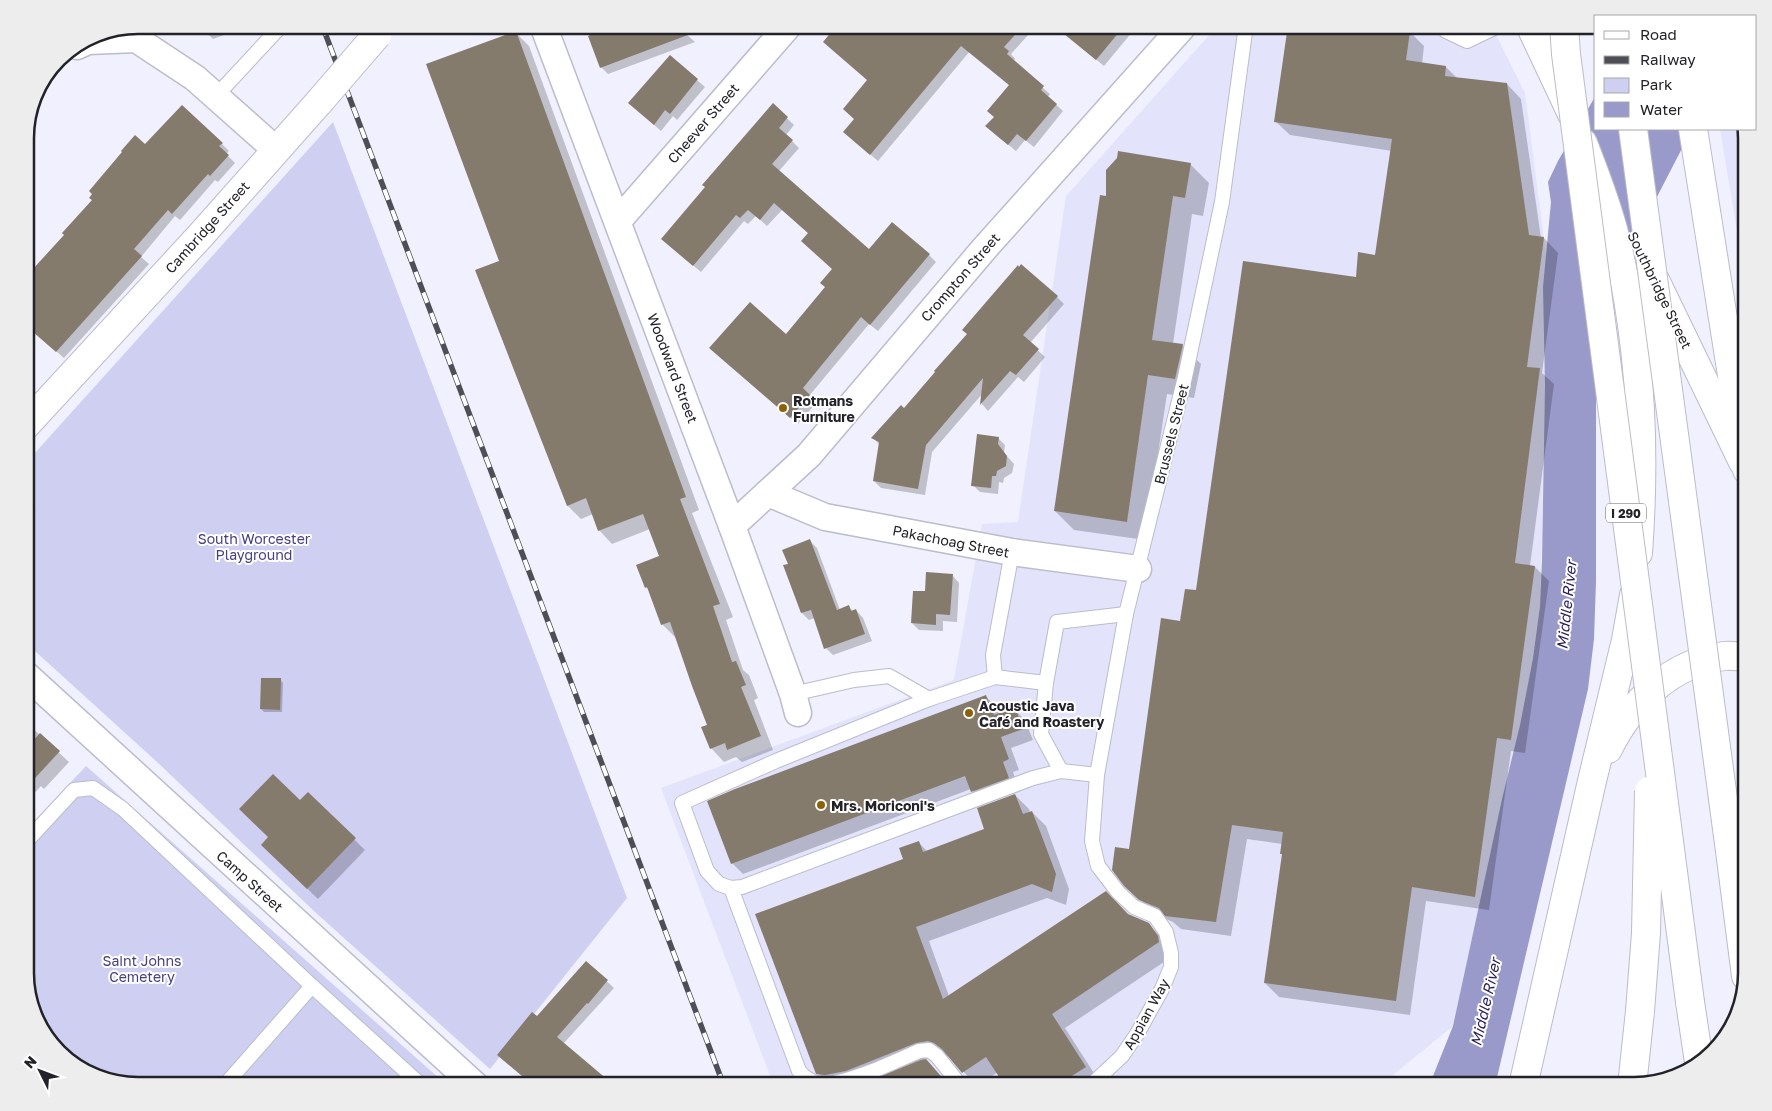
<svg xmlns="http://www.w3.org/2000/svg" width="1772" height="1111" viewBox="0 0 1772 1111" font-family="'Golos Text',sans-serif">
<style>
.built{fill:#e3e3fc}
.green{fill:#cfcff2}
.water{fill:#9999ca}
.shadow{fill:#0003}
.building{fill:#847b6d}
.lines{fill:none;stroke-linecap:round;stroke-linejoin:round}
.lane-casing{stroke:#bbbccc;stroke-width:16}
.street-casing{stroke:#bbbccc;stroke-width:29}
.primary-casing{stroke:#bbbccc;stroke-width:30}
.highway-casing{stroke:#bbbccc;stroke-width:30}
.lane{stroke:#fff;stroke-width:14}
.street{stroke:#fff;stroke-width:26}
.primary{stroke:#fff;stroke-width:28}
.highway{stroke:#fff;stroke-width:28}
.rail-casing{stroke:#4e4e56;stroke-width:5.5}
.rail{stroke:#fff;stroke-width:4;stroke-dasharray:11;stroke-linecap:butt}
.primary-bridge-casing{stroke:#bbbccc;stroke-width:30;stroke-linecap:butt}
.highway-bridge-casing{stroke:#bbbccc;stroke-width:30;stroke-linecap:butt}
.primary-bridge{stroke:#fff;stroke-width:28}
.highway-bridge{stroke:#fff;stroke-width:28}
.poi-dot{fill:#8d6207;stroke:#fff;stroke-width:2}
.labels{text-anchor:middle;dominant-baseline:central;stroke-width:4;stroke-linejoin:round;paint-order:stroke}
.shield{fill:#fff;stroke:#646468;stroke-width:1}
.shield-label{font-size:12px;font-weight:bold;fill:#222228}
.street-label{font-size:14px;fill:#222228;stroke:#fff}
.poi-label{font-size:14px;font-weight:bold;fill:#222228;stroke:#fff;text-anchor:start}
.park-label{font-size:14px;fill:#474180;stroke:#fff}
.water-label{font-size:15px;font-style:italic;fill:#271d58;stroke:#fff}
.rim{fill:none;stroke:#222228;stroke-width:2.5}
</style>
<rect width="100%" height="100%" fill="#f0f0fe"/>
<g class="built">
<polygon points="1218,25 1491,25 1525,93 1548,270 1540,606 1533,658 1520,725 1502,799 1453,1026 1387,1080 1385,1086 774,1086 661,788 954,680 982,524 1018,522 1066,196"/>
<polygon points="1720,129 1745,129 1747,138 1747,291"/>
</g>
<g class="green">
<polygon points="333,122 627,898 490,1069 315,912 156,761 25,642 25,464"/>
<polygon points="86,766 448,1086 138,1086 76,1067 40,1030 25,980 25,831"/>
</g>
<polygon class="water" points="1596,95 1596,129 1692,129 1596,315 1596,581 1594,639 1588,689 1495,1086 1429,1086 1453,1026 1502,799 1520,725 1533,658 1540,606 1542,560 1545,385 1543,287 1551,202 1548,182 1558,161"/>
<g class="shadow">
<polygon points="137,25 170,25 145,34"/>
<polygon points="199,25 252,25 213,39"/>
<polygon points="585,25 676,25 695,42 608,74 601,67"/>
<polygon points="839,25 1037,25 1011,54 1015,59 1013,62 1050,94 1048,97 1063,111 1034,147 1025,140 1016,151 994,133 995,117 1010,86 970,51 878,161 852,139 856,120 868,80"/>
<polygon points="1054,25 1138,25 1104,66"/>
<polygon points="1290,25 1362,25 1410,32 1424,46 1422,64 1446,67 1458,79 1507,84 1521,99 1541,238 1544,238 1558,253 1542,373 1554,384 1530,566 1535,567 1549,581 1525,753 1511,751 1489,910 1426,901 1410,1015 1279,997 1265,983 1283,855 1281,853 1282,844 1247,839 1231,936 1181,929 1173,922 1155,914 1141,900 1130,850 1182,622 1357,279 1376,257 1392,151 1290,135 1275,121"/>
<polygon points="515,32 529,46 699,510 692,513 733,617 726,620 743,670 749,675 758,698 754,700 773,750 742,762 736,757 724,762 711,748 709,726 676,638 662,624 650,591 646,587 661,556 650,529 612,544 599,530 593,514 581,519 568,506 476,271 501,262"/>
<polygon points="670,57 705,87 677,120 673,116 661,131 637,110"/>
<polygon points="773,105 794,125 786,135 799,148 779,171 869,251 929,255 936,262 878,331 869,324 809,396 816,403 798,424 718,355 786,335 826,287 833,269 809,234 782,210 767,226 756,216 748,224 744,221 701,272 670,246"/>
<polygon points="222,144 229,151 226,154 235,163 218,182 215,180 180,220 175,216 141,257 149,264 64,358 25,324 25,280 145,146"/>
<polygon points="1190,164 1209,183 1203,216 1192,214 1173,344 1182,345 1201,364 1194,398 1167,394 1145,540 1074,530 1055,511 1107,197"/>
<polygon points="1057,297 1064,304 1030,343 1045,357 1024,382 1018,377 988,411 982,404 983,393 932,452 925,495 881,488 874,481 880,445 873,438 905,410 968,334"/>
<polygon points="998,438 1005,445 1004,453 1014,464 1012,473 1004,478 1003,483 999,482 998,494 980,492 973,485"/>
<polygon points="810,541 817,548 840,610 849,607 853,611 856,610 863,618 872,641 833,655 826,648 815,618 809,620 802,613 789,564"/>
<polygon points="952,575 959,583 957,622 943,621 943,631 919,630 912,623 926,593"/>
<polygon points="280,679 283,683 282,712 264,712 261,709"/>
<polygon points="986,697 997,707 999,714 1014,709 1025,720 1033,740 1011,748 1019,770 1013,772 1019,789 983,802 971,789 743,874 732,863"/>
<polygon points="25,712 31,718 27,723 69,762 44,789 41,786 25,803"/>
<polygon points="308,794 365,850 318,899 262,845"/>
<polygon points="1015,795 1029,809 1030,813 1032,812 1046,826 1069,889 1066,905 1047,898 929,941 949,996 1128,915 1148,924 1163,939 1173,956 1065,1028 1099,1081 1091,1086 1007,1086 998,1072 977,1086 950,1057 943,1055 924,1059 950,1086 831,1086 818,1073 905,860 918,842 928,852 986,830"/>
<polygon points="586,962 614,988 563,1044 534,1086 498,1055 537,1018"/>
</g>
<g class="building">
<polygon points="616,25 709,25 709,27 600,68 588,36"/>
<polygon points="837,25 1024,25 1004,47 1009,51 1007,54 1044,86 1041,90 1057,104 1026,141 1017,134 1008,145 985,126 994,117 987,111 1009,85 961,46 870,155 843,132 854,119 843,109 867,80 823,42"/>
<polygon points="1053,25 1125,25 1096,60"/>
<polygon points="1288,25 1371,25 1410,31 1406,60 1446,66 1445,76 1507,83 1529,235 1544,237 1527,367 1540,368 1515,563 1535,566 1511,740 1497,738 1475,897 1412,887 1396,1001 1264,983 1282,854 1280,854 1283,832 1232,825 1216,922 1165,916 1159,908 1139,900 1124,886 1112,870 1115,847 1129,849 1161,618 1180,621 1185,589 1196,590 1243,261 1356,277 1358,252 1375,255 1392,139 1274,122"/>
<polygon points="516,31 686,497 680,499 720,604 713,606 732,662 736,661 746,685 741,687 761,736 727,750 725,743 710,749 701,727 707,725 692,686 670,622 661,625 647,587 645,588 636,565 659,556 643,514 598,531 586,498 567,506 475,270 499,261 426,64"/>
<polygon points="670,55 698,79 670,114 665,110 654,125 628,103"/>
<polygon points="773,103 788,117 779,128 793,140 772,164 869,249 892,222 930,254 870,325 861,317 803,388 810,395 790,418 709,348 750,302 786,334 825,287 820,283 832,269 801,241 808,233 774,203 760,220 748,210 740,218 736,215 693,266 661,239 705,187 702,185"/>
<polygon points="182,105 223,143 219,146 229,155 210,176 208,174 172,214 168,210 134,249 142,256 56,352 25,325 25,282 34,272 32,270 64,235 62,233 92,200 89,198 92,194 89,191 122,152 121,151 135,135 145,144"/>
<polygon points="1118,151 1191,163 1185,198 1173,196 1152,340 1183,344 1175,379 1148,375 1127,522 1054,511 1100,195 1106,196 1106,170 1117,158"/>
<polygon points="1021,264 1058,296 1023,335 1039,349 1016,375 1010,371 980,405 983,378 926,445 918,489 873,481 879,442 871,438 901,405 904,408 935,372 934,371 967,334 962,330 1018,265 1019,267"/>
<polygon points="977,434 999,437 998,444 1007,456 1006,466 997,471 996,476 992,476 991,488 971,486"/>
<polygon points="810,539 837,610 849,605 851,611 856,609 865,634 824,649 811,610 801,613 783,565 788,564 782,550"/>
<polygon points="926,572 953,574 950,615 936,614 936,625 911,623 913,591 925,591"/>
<polygon points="261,678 281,678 280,710 260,709"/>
<polygon points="986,695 994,715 1015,707 1023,729 1001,737 1009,759 1003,762 1009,778 971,792 965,776 731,864 707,801 735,789"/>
<polygon points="40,733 60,751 25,789 25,750"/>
<polygon points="273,774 300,800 308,792 356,838 307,889 261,845 268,837 239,809"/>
<polygon points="1015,794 1023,814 1032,811 1041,834 1056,874 1052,892 1032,884 916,927 943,999 1106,891 1128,914 1149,923 1158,936 1159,942 1052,1014 1086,1067 1056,1086 1005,1086 986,1057 962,1073 942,1049 934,1043 928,1041 916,1043 846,1071 825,1075 816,1074 755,914 903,859 899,848 919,841 923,852 984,829 977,808"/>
<polygon points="586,961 608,980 588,1004 587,1003 557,1037 615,1086 534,1086 497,1055 532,1012 537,1016"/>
<polygon points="926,1059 947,1083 942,1086 856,1086 921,1060"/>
</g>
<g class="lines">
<g class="lane-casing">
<g id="lane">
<polyline points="1157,25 1173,37"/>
<polyline points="1443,25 1446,31 1467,41 1500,25"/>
<polyline points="216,96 281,26"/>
<polyline points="995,677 993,655 1012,552"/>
<polyline points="793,694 854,680 889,676 929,699 995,677 1046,683"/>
<polyline points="929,699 776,761 682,803 707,871 719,884 731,888 742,887 1033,778 1061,771 1097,775"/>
<polyline points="1061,771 1041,734 1046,683 1057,622 1126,614"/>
<polyline points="25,843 74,790 93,788 123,809 312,986 224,1086"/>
<path d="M 731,888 L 799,1071 C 805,1079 816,1085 826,1084 C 852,1082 894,1062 919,1051 L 929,1050 L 937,1056 L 961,1086"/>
<polyline points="312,986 422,1086"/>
<polyline points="1090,1086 1122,1056 1137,1034 1162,989 1171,967 1171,953 1166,932 1155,916 1134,907 1118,892 1098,866 1092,841 1097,775 1126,614 1185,377 1222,202 1246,25"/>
</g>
</g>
<g class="street-casing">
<g id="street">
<polyline points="543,25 732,526 793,694 798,713"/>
<polyline points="77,46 88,41 136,39 195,78 276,150"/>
<polyline points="618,221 789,25"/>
<polyline points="768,493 825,517 1012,552 1138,569"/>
<polyline points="732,526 809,455 984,249 1184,25"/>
<polyline points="25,674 476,1086"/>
</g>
</g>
<g class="primary-casing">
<g id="primary">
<polyline points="1530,25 1572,114"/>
<path d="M 1583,143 C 1594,171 1605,200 1613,229 C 1640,333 1646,445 1638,553"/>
<polyline points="1656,282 1743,462"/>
<polyline points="25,426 201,235 320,101"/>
<path d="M 1608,749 C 1631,702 1671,663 1724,656 C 1731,655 1740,657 1747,657"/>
<polyline points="1523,1086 1592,781 1626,640 1634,595"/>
</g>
</g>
<g class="highway-casing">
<g id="highway">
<polyline points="1693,129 1747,470"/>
<polyline points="1730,851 1746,976"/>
<polyline points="1690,1002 1699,1062"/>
<polyline points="1632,1086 1640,1011"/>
</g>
</g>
<use href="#lane" class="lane"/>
<use href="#street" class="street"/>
<use href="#primary" class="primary"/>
<use href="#highway" class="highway"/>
<g class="rail-casing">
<polyline id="rail" points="322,25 724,1086"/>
</g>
<use href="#rail" class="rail"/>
<g class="primary-bridge-casing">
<polyline id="primary-bridge" points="320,101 377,35"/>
</g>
<g class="highway-bridge-casing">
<g id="highway-bridge">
<polyline points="1564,25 1566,54 1690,1002"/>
<polyline points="1633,129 1730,851"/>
<polyline points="1640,1011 1646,933 1649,791"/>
</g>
</g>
<use href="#primary-bridge" class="primary-bridge"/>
<use href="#highway-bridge" class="highway-bridge"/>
</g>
<g class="poi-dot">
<circle cx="783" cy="408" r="5"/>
<circle cx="969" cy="713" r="5"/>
<circle cx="821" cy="805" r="5"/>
</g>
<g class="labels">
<rect class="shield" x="1606" y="503.5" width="40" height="19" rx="4"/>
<g class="shield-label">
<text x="1626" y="513">I 290</text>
</g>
<g class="street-label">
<text transform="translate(703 123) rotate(-49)">Cheever Street</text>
<text transform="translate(207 227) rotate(-48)">Cambridge Street</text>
<text transform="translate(960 277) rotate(-49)">Crompton Street</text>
<text transform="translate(1660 290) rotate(64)">Southbridge Street</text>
<text transform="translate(673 368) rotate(69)">Woodward Street</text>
<text transform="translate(1171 434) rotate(-76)">Brussels Street</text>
<text transform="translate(951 541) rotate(11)">Pakachoag Street</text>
<text transform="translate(250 881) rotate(42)">Camp Street</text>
<text transform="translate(1146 1014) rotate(-61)">Appian Way</text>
</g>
<g class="poi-label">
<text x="793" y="400">Rotmans<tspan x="793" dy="16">Furniture</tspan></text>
<text x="979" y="705">Acoustic Java<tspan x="979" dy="16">Café and Roastery</tspan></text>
<text x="831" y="805">Mrs. Moriconi's</text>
</g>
<g class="park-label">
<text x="254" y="538">South Worcester<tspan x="254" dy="16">Playground</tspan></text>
<text x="142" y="960">Saint Johns<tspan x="142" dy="16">Cemetery</tspan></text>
</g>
<g class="water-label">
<text transform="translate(1566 605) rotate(-84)">Middle River</text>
<text transform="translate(1485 1002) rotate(-77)">Middle River</text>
</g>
</g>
<path d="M0 0H1772V1111H0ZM138 34H1634A104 104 0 0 1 1738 138V973A104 104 0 0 1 1634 1077H138A104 104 0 0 1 34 973V138A104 104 0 0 1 138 34Z" fill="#ededee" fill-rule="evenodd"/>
<path class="rim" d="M138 34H1634A104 104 0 0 1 1738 138V973A104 104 0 0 1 1634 1077H138A104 104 0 0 1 34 973V138A104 104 0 0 1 138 34Z"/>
<rect x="1594" y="15" width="162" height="115" fill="#ffffff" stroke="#a7a7a9"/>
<rect x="1604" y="31" width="25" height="8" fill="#ffffff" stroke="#a7a7a9"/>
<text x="1640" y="40" font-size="15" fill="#222228">Road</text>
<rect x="1604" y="56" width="25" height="8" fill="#4e4e56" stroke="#a7a7a9"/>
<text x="1640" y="65" font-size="15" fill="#222228">Railway</text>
<rect x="1604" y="78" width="25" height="15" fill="#cfcff2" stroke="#a7a7a9"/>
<text x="1640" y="90" font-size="15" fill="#222228">Park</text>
<rect x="1604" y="102" width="25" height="15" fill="#9999ca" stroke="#a7a7a9"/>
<text x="1640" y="115" font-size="15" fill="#222228">Water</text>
<g transform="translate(40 1071) rotate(312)" stroke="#ffffff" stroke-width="4" paint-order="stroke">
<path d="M0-4L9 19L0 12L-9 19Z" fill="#222228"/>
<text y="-8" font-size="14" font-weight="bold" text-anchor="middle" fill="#222228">N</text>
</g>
</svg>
